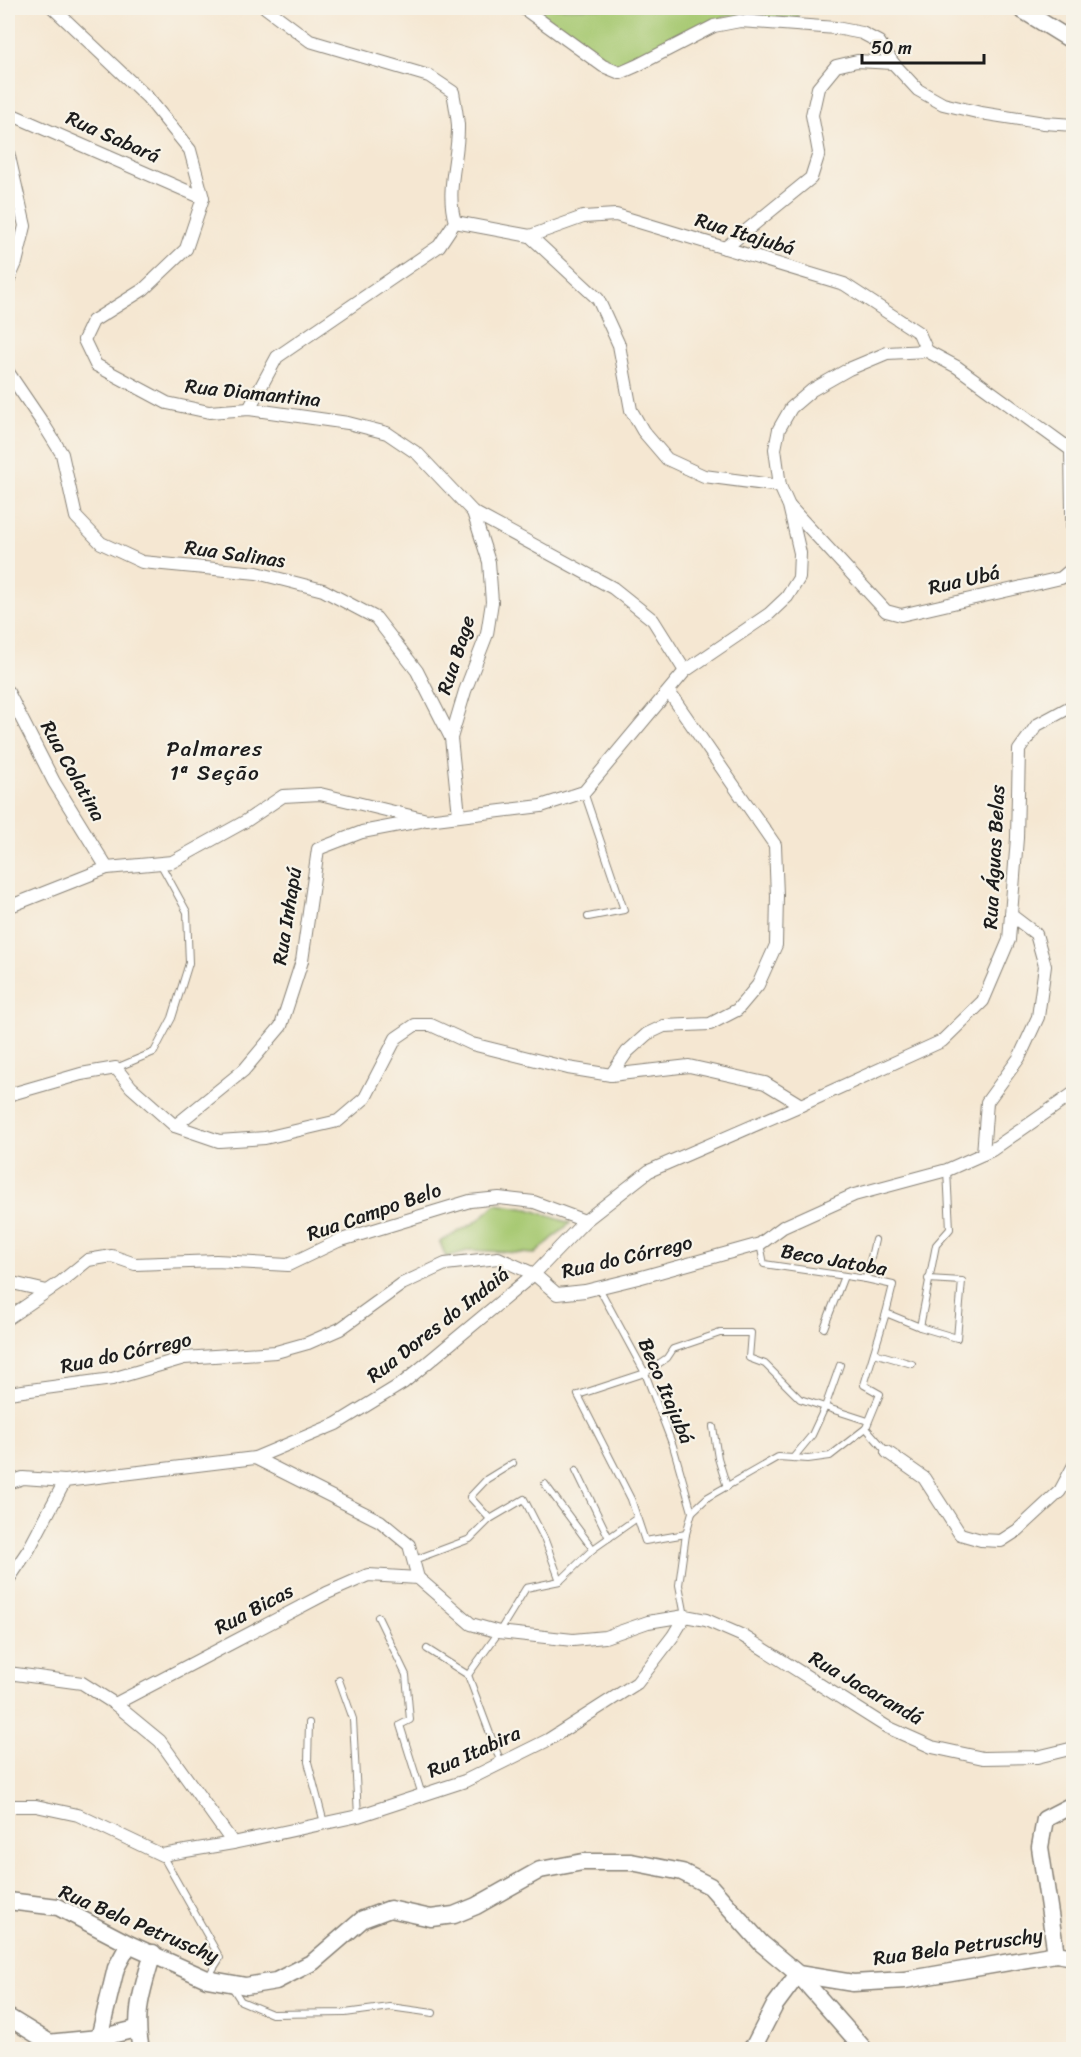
<svg xmlns="http://www.w3.org/2000/svg" width="1081" height="2057" viewBox="0 0 1081 2057" font-family="Sriracha,sans-serif">
<style>
.green{fill:#a7c972;stroke:#627247;stroke-width:1.5}
.lines{fill:none;stroke-linecap:round;stroke-linejoin:round}
.service-casing{stroke:#888277;stroke-width:8}
.minor-casing{stroke:#888277;stroke-width:14}
.tertiary-casing{stroke:#888277;stroke-width:19}
.service{stroke:#fff;stroke-width:6}
.minor{stroke:#fff;stroke-width:12}
.tertiary{stroke:#fff;stroke-width:16}
.labels{text-anchor:middle;dominant-baseline:central;stroke-width:4.5;stroke-linejoin:round;paint-order:stroke}
.street-label{font-size:20px;fill:#1c1c1c;stroke:#f7f3e8}
.neighbourhood-label{font-size:21px;letter-spacing:1.5px;fill:#1c1c1c;stroke:#f7f3e8}
</style>
<rect width="100%" height="100%" fill="#f7f3e8"/>
<filter id="ink" filterUnits="userSpaceOnUse"><feTurbulence type="fractalNoise" baseFrequency=".0167" numOctaves="2"/><feDisplacementMap in="SourceGraphic" scale="12" xChannelSelector="R" yChannelSelector="G"/><feConvolveMatrix kernelMatrix="1 2 1 2 8 2 1 2 1" color-interpolation-filters="sRGB"/></filter>
<filter id="wash" filterUnits="userSpaceOnUse"><feTurbulence type="fractalNoise" baseFrequency=".008" numOctaves="4" result="noise"/><feDisplacementMap in="SourceGraphic" scale="24" xChannelSelector="R" yChannelSelector="G"/><feGaussianBlur stdDeviation="1.35" result="paint"/><feColorMatrix in="noise" values="0 0 0 0 0 0 0 0 0 0 0 0 0 0 0 0 0 1.4 0 .05"/><feComposite in="paint" operator="in"/></filter>
<g filter="url(#wash)">
<rect width="100%" height="100%" fill="#f5e7d2"/>
<g class="green">
<polygon points="525,8 799,8 798,20 746,15 725,17 620,71"/>
<polygon points="496,1204 529,1209 570,1223 535,1254 471,1250 446,1257 440,1242 476,1222"/>
</g>
</g>
<g filter="url(#ink)">
<g class="lines">
<g class="service-casing">
<g id="service">
<polyline points="584,792 624,910 588,917"/>
<polyline points="116,1068 154,1052 172,1018 189,963 187,912 160,863"/>
<polyline points="760,1244 764,1264 866,1279 893,1285 886,1313"/>
<polyline points="866,1279 875,1240"/>
<polyline points="599,1288 645,1373 673,1446 692,1512"/>
<polyline points="920,1327 957,1338 962,1281 928,1279"/>
<polyline points="824,1328 844,1276"/>
<polyline points="874,1353 912,1364"/>
<polyline points="713,1427 718,1458 727,1487"/>
<polyline points="866,1428 887,1452"/>
<polyline points="793,1458 812,1435 825,1407 840,1365"/>
<polyline points="576,1470 609,1538"/>
<polyline points="545,1484 593,1549"/>
<polyline points="490,1519 470,1497 487,1479 513,1463"/>
<polyline points="686,1534 645,1541 631,1499 578,1395 645,1373 667,1358 673,1349 720,1333 751,1333 749,1358 765,1364 800,1399 868,1421"/>
<polyline points="414,1560 470,1539 490,1519 524,1499 545,1540 560,1581"/>
<polyline points="685,1616 679,1585 686,1534 692,1512 708,1497 778,1457 808,1459 830,1456 866,1428 880,1394 864,1385 886,1313 920,1327 936,1245 950,1229 947,1170"/>
<polyline points="378,1617 406,1675 410,1720 400,1725 422,1795"/>
<polyline points="427,1649 468,1675 501,1763"/>
<polyline points="468,1675 499,1632 526,1588 560,1581 593,1549 637,1518"/>
<polyline points="339,1680 353,1719 358,1816"/>
<polyline points="309,1723 308,1762 324,1823"/>
<polyline points="162,1855 220,1958 208,1977"/>
<polyline points="232,1987 241,2001 272,2014 345,2013 390,2007 433,2013"/>
</g>
</g>
<g class="minor-casing">
<g id="minor">
<polyline points="53,8 148,98 190,150 203,198 186,249 144,289 93,321 84,340 96,365 167,403 209,412 249,409 348,423 387,433 418,454 473,512 613,588 653,620 685,671"/>
<polyline points="523,8 603,66 620,73 636,66 714,26 740,21 836,28 862,33 879,42 893,63 918,90 943,104 981,113 1044,123 1074,125"/>
<polyline points="8,113 203,198"/>
<polyline points="8,152 25,226 16,263 8,281"/>
<polyline points="455,222 530,236 598,299 619,345 631,410 643,431 667,459 704,476 780,486"/>
<polyline points="530,236 583,217 616,215 844,284 919,333 927,351"/>
<polyline points="725,248 811,178 819,153 812,115 818,88 836,66 857,61 893,63"/>
<polyline points="8,372 44,425 62,454 76,517 101,543 142,562 257,573 323,590 376,618 417,671 451,738 459,815"/>
<path d="M 249,409 L 277,357 L 439,246 L 455,222 C 445,189 459,158 458,125 C 457,114 455,103 453,92 L 429,76 L 310,41 L 266,8"/>
<polyline points="790,507 886,611 901,615 1061,578 1073,568 1071,450"/>
<polyline points="8,692 54,782 107,868"/>
<polyline points="451,738 465,691 487,634 492,602 489,562 473,512"/>
<polyline points="8,907 107,868 172,862 246,821 283,796 320,794 427,820 541,806 584,792 685,671 769,614 787,597 799,578 800,553 789,506 780,486 775,449 779,429 791,408 812,390 849,369 887,353 927,351 957,367 1074,452"/>
<polyline points="611,1075 627,1052 647,1034 664,1026 710,1024 737,1010 758,985 776,945 777,896 775,845 669,692"/>
<polyline points="8,1095 81,1074 116,1068 131,1087 175,1126 219,1141 265,1138 338,1121 365,1098 396,1038 415,1025 431,1025 472,1044 568,1068 611,1075 689,1066 765,1083 801,1105"/>
<polyline points="175,1126 244,1070 281,1026 302,961 318,849 362,832 420,821"/>
<polyline points="983,1154 987,1102 1019,1058 1038,1017 1045,966 1036,934 1011,915"/>
<polyline points="8,1282 47,1291"/>
<polyline points="8,1318 61,1282 88,1260 112,1256 135,1264 216,1261 288,1265 338,1241 470,1201 499,1198 534,1202 585,1221"/>
<polyline points="8,1393 112,1379 184,1358 276,1352 308,1343 340,1329 402,1284 445,1264 498,1258 534,1274 557,1294 585,1291 638,1278 760,1244 783,1227 854,1195 947,1170 992,1150 1074,1093"/>
<polyline points="887,1452 924,1478 960,1534 981,1540 1001,1541 1018,1530 1060,1491 1074,1465"/>
<polyline points="255,1458 380,1521 409,1545 418,1578"/>
<polyline points="8,1483 23,1478 65,1481"/>
<polyline points="8,1580 29,1549 65,1481 255,1458 336,1424 403,1383 534,1274 585,1221 649,1171 801,1105 942,1041 983,1001 1009,940 1017,838 1019,750 1037,725 1074,705"/>
<polyline points="8,1673 82,1683 115,1704 160,1741 233,1843"/>
<polyline points="115,1704 327,1593 368,1575 418,1578 471,1624 499,1632 573,1640 605,1637 648,1622 685,1616 706,1620 743,1636 887,1727 932,1747 983,1758 1037,1757 1074,1748"/>
<polyline points="8,1806 36,1806 78,1815 162,1855 233,1843 358,1816 465,1781 548,1740 637,1683 673,1636 685,1616"/>
</g>
</g>
<g class="tertiary-casing">
<g id="tertiary">
<polyline points="1019,8 1074,42"/>
<polyline points="8,1901 58,1907 129,1944 207,1979 246,1986 276,1981 313,1962 363,1919 390,1909 431,1918 454,1915 476,1906 540,1870 583,1862 631,1862 682,1872 710,1886 761,1943 798,1974 853,1983 905,1980 1056,1954 1074,1957"/>
<polyline points="1056,1954 1040,1847 1045,1819 1074,1804"/>
<polyline points="798,1974 865,2050"/>
<polyline points="8,2017 55,2046"/>
<polyline points="47,2043 99,2038 136,2029"/>
<polyline points="99,2050 99,2038 116,1968 129,1944"/>
<path d="M 141,2050 C 133,2013 143,1988 153,1953"/>
<polyline points="750,2050 755,2044 775,2005 798,1974"/>
</g>
</g>
<use href="#service" class="service"/>
<use href="#minor" class="minor"/>
<use href="#tertiary" class="tertiary"/>
</g>
</g>
<g class="labels">
<g class="street-label">
<text transform="translate(113 137) rotate(24)">Rua Sabará</text>
<text transform="translate(745 234) rotate(17)">Rua Itajubá</text>
<text transform="translate(253 393) rotate(6)">Rua Diamantina</text>
<text transform="translate(235 554) rotate(8)">Rua Salinas</text>
<text transform="translate(964 580) rotate(-13)">Rua Ubá</text>
<text transform="translate(456 655) rotate(-72)">Rua Bage</text>
<text transform="translate(73 771) rotate(61)">Rua Colatina</text>
<text transform="translate(994 857) rotate(-87)">Rua Águas Belas</text>
<text transform="translate(287 916) rotate(-81)">Rua Inhapú</text>
<text transform="translate(374 1212) rotate(-19)">Rua Campo Belo</text>
<text transform="translate(627 1257) rotate(-13)">Rua do Córrego</text>
<text transform="translate(834 1260) rotate(10)">Beco Jatoba</text>
<text transform="translate(438 1325) rotate(-38)">Rua Dores do Indaiá</text>
<text transform="translate(126 1353) rotate(-12)">Rua do Córrego</text>
<text transform="translate(666 1391) rotate(67)">Beco Itajubá</text>
<text transform="translate(254 1609) rotate(-28)">Rua Bicas</text>
<text transform="translate(866 1688) rotate(30)">Rua Jacarandá</text>
<text transform="translate(474 1752) rotate(-24)">Rua Itabira</text>
<text transform="translate(139 1924) rotate(23)">Rua Bela Petruschy</text>
<text transform="translate(958 1947) rotate(-8)">Rua Bela Petruschy</text>
</g>
<g class="neighbourhood-label">
<text x="215" y="749">Palmares<tspan x="215" dy="24">1ª Seção</tspan></text>
</g>
</g>
<rect width="1081" height="2057" fill="none" stroke="#f7f3e8" stroke-width="30"/>
<path d="M862 54v9h122v-9" fill="none" stroke="#1c1c1c" stroke-width="3"/>
<text x="871" y="54" font-size="18" fill="#1c1c1c" stroke="#f7f3e8" stroke-width="4.5" paint-order="stroke">50 m</text>
</svg>
